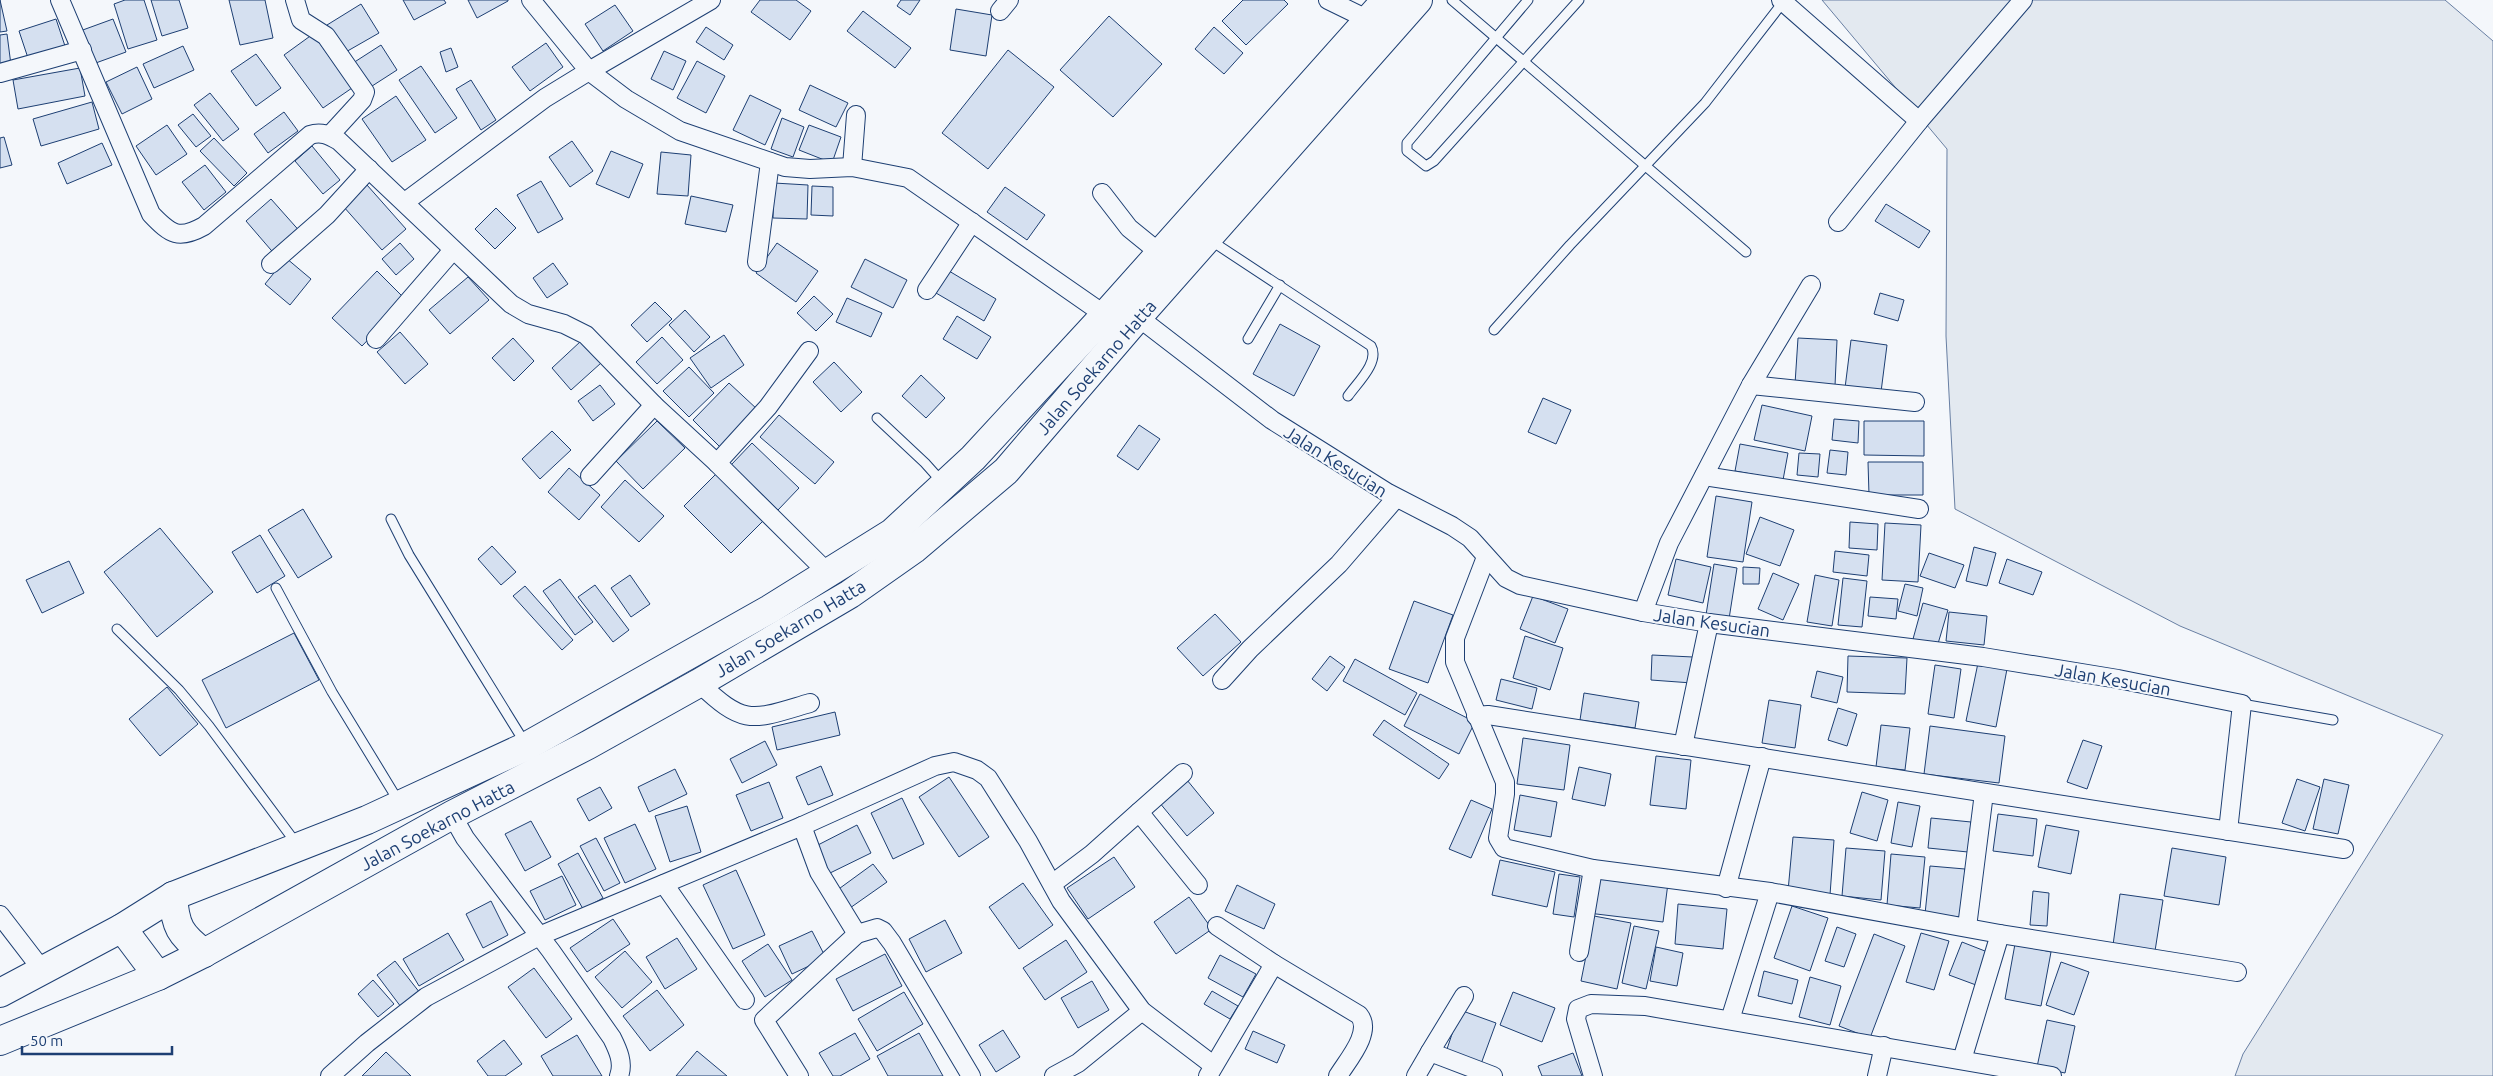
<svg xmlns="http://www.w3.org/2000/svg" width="2493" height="1076" viewBox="0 0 2493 1076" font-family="Ubuntu,sans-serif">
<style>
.green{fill:#e3e9f0;stroke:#687fa3}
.building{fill:#d5e0f0;stroke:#1d3f73}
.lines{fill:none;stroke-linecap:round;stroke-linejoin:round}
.service-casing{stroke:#1d3f73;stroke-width:11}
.minor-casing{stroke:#1d3f73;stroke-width:20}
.trunk-casing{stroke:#1d3f73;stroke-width:30}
.service{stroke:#f4f7fb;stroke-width:9}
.minor{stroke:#f4f7fb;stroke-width:18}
.trunk{stroke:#f4f7fb;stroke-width:28}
.labels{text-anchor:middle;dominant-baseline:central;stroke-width:4;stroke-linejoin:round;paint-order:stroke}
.street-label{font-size:18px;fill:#1d3f73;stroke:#f4f7fb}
</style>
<rect width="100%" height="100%" fill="#f4f7fb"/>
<polygon class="green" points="1822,0 2445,0 2493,41 2493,1076 2235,1076 2243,1054 2443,735 2180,626 1955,509 1946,336 1947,149"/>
<g class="building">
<polygon points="0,0 7,31 0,32"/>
<polygon points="125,0 144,0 157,40 128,49 114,4"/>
<polygon points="151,0 179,0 188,28 162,36"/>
<polygon points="229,0 265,0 273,38 240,45"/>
<polygon points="403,0 444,0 446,3 414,20"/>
<polygon points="468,0 508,0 508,1 477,18"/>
<polygon points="760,0 796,0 811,11 790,40 751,12"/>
<polygon points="901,0 920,0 910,15 897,6"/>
<polygon points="1243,0 1284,0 1288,4 1246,45 1222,21"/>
<polygon points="361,4 379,33 344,53 327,25"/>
<polygon points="615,5 633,31 603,51 585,24"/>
<polygon points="956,9 992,15 986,56 950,50"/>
<polygon points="863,11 911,48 895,68 847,31"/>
<polygon points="1109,16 1162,64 1113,117 1060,70"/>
<polygon points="56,19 67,52 30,64 19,31"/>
<polygon points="113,19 126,52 93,64 80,31"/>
<polygon points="706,27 733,45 724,60 696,42"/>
<polygon points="1214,27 1243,53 1224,74 1195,49"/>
<polygon points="7,34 11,65 0,67 0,35"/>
<polygon points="313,34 352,88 323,108 284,55"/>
<polygon points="546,43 563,67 530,91 512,67"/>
<polygon points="381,45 397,70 369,88 353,63"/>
<polygon points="183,46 194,70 154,88 143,64"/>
<polygon points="451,48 458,67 446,72 440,52"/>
<polygon points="1008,50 1054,87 988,169 942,133"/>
<polygon points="664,51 686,61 673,90 651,79"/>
<polygon points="256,54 281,88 256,106 231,71"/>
<polygon points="697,61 725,76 706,113 677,98"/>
<polygon points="421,66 457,118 435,133 399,80"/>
<polygon points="137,67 152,99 122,114 106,82"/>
<polygon points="80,68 85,96 18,109 13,80"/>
<polygon points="471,80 496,120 481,130 456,89"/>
<polygon points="810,85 848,103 836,127 799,110"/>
<polygon points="210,93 239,129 223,141 194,105"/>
<polygon points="750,95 781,110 765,145 733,130"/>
<polygon points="396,96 426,140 392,162 362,119"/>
<polygon points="92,102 99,129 41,146 33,119"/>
<polygon points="284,112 298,131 268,153 254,134"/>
<polygon points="193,114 211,136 196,147 178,125"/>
<polygon points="782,118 804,127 793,157 771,149"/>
<polygon points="167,125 187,154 156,175 136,146"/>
<polygon points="809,125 841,137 832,163 799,150"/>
<polygon points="4,137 12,165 0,168 0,138"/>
<polygon points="214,138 247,173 234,186 200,151"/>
<polygon points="572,141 593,171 570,187 549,157"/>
<polygon points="102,143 112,165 67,184 58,163"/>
<polygon points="312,146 340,180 323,194 295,161"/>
<polygon points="611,151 643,164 629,198 596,184"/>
<polygon points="661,152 691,155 688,196 657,194"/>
<polygon points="205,165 226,192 204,210 182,182"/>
<polygon points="541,181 563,219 538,233 517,195"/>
<polygon points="774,183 808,185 807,219 773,218"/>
<polygon points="367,185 406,229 382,250 343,206"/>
<polygon points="812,186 833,187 833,216 811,215"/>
<polygon points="1005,187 1045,215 1027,240 987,212"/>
<polygon points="691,196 733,205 726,232 685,224"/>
<polygon points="271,199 303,235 277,257 246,221"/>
<polygon points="1886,204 1930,231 1919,248 1875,221"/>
<polygon points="496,208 516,228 495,249 475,229"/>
<polygon points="400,243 414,259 396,275 382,259"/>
<polygon points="777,243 818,271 796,302 756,273"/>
<polygon points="286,258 311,279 290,305 265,284"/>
<polygon points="865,259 907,280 893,308 851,287"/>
<polygon points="553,263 568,284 547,298 533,278"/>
<polygon points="377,271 406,300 362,346 332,318"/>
<polygon points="949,271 996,299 984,321 936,293"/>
<polygon points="468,277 489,300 450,334 429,310"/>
<polygon points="1880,293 1904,300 1898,321 1874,314"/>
<polygon points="814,296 833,314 816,331 797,313"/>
<polygon points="847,298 882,313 871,337 836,322"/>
<polygon points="655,302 672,319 647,342 631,325"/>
<polygon points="685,310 710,337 694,352 669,325"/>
<polygon points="957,316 991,337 977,359 943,339"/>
<polygon points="1280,324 1320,346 1294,396 1253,374"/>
<polygon points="400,332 428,364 405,384 377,352"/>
<polygon points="724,335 744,365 711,388 690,358"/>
<polygon points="662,337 683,360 657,384 636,362"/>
<polygon points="513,338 534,361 514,381 492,358"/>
<polygon points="1798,338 1837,340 1835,386 1795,384"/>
<polygon points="1851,340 1887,345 1881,392 1845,388"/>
<polygon points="581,341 601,363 571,390 552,368"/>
<polygon points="834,362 862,392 841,412 813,382"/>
<polygon points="689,367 714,393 689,417 663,391"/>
<polygon points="921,375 945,398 926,418 902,396"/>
<polygon points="729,383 758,410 721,448 693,420"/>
<polygon points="600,385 615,404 593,421 578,401"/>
<polygon points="1543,398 1571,410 1556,444 1528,432"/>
<polygon points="1762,405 1812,416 1805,451 1754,440"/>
<polygon points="779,415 834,462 815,484 760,437"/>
<polygon points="1834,419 1859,421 1858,443 1832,440"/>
<polygon points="657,421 685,448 643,489 616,461"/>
<polygon points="1864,421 1924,421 1924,456 1864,455"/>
<polygon points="1139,425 1160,439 1138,470 1117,456"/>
<polygon points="552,431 571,450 540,479 522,459"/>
<polygon points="752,443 799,488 778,510 731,465"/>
<polygon points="1740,444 1788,453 1783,480 1735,471"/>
<polygon points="1830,450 1848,452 1846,475 1827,473"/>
<polygon points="1799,453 1820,454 1818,477 1797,475"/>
<polygon points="1868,462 1923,462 1923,495 1869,495"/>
<polygon points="569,468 600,495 579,520 548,492"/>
<polygon points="719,471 766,518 731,553 684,506"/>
<polygon points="625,480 664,516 639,542 601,507"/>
<polygon points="1716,496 1752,502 1743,562 1707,557"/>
<polygon points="303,509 332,557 298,578 268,530"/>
<polygon points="1760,517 1794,530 1780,566 1746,554"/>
<polygon points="1850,522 1878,524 1877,550 1849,548"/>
<polygon points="1885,523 1921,525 1918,582 1882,580"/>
<polygon points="160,528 213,592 157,637 104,572"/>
<polygon points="260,535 285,576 257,593 232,552"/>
<polygon points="492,546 516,572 501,585 478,559"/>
<polygon points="1974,547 1996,553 1987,586 1966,581"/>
<polygon points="1835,551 1869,555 1867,576 1833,572"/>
<polygon points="1929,553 1964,565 1955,588 1920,576"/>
<polygon points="1676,559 1711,567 1703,603 1668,595"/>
<polygon points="2007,559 2042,572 2033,595 1999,583"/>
<polygon points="69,561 84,593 42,613 26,580"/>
<polygon points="1714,564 1737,568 1729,619 1706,615"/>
<polygon points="1743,567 1760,568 1759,584 1743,584"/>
<polygon points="1773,573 1799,584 1783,620 1758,609"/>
<polygon points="630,575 650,604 631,617 611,588"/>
<polygon points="1815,575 1839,580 1832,626 1807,622"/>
<polygon points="1843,578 1867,581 1862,627 1838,625"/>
<polygon points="560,579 593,622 575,635 543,591"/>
<polygon points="1905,584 1923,588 1917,616 1898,611"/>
<polygon points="595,585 629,630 613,642 578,597"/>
<polygon points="525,586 573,640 562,650 513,596"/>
<polygon points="1533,596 1568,609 1555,643 1520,629"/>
<polygon points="1870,597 1898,599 1896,619 1868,616"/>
<polygon points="1414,601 1453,615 1428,683 1389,669"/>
<polygon points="1923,603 1948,610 1937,647 1913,639"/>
<polygon points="1949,612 1987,616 1984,645 1946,641"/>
<polygon points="1215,614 1241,642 1203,676 1177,648"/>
<polygon points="294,633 319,680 226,728 202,680"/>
<polygon points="1525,636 1563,648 1550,690 1513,678"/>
<polygon points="1652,655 1693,657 1692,683 1651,680"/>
<polygon points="1330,656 1345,667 1327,691 1312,679"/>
<polygon points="1848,656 1907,658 1905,694 1847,692"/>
<polygon points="1355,659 1417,693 1405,715 1343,681"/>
<polygon points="1978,663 2007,669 1996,727 1966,721"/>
<polygon points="1935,665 1961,669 1954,718 1928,714"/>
<polygon points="1817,671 1843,677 1837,703 1811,697"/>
<polygon points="1501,679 1537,688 1532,709 1496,700"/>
<polygon points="167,687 198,724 160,756 129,719"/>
<polygon points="1584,693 1639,702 1635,728 1580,720"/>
<polygon points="1420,694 1475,722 1459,754 1404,726"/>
<polygon points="1769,700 1801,705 1795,748 1762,743"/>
<polygon points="1838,708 1857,714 1847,746 1828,740"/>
<polygon points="835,712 840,735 777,750 772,727"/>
<polygon points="1384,720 1449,764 1439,779 1373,735"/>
<polygon points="1881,725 1910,728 1905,770 1876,767"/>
<polygon points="1930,726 2005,736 1999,783 1924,774"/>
<polygon points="1523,738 1570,745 1564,790 1517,784"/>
<polygon points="2083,740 2102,746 2087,789 2067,782"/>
<polygon points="765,741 777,765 742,783 730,759"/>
<polygon points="1656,756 1691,760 1686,809 1650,805"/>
<polygon points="821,766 833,795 808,805 796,777"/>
<polygon points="1579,767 1611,774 1605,806 1572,799"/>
<polygon points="675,769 687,794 649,812 638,787"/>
<polygon points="949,777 989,837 959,857 919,797"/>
<polygon points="2297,779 2320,787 2305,831 2282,823"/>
<polygon points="2324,779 2349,785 2338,834 2313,829"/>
<polygon points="1187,780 1214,813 1187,836 1159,802"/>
<polygon points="769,782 783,818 751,831 736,795"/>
<polygon points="600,787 612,808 589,821 577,799"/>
<polygon points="1862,792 1888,800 1877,841 1850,833"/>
<polygon points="1520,795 1557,802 1551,837 1514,830"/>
<polygon points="902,798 924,844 893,859 871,813"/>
<polygon points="1471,800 1492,809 1471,858 1449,849"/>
<polygon points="1898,802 1920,806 1912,847 1891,843"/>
<polygon points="687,806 701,852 670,862 655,816"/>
<polygon points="1998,814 2037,819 2033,856 1993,851"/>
<polygon points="1931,818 1971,822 1968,852 1928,848"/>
<polygon points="531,821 551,857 525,871 505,834"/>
<polygon points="635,824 656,869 625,883 604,838"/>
<polygon points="857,825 871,853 828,874 814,847"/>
<polygon points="2046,825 2079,831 2071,874 2038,867"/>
<polygon points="1793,837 1834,840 1830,895 1788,891"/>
<polygon points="596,838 620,883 604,891 580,846"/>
<polygon points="1846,848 1885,851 1881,900 1842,896"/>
<polygon points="2172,848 2226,857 2219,905 2164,896"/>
<polygon points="578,853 603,898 583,909 558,864"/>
<polygon points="1891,854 1925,857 1920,908 1887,905"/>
<polygon points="1114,857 1135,887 1088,919 1067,888"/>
<polygon points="1500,860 1555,872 1547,907 1492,895"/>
<polygon points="873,864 887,882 850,908 836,891"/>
<polygon points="1930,866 1965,869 1961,917 1925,914"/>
<polygon points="736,870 765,935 733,949 703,885"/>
<polygon points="1559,874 1580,877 1574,917 1553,914"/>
<polygon points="1593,874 1668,883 1663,922 1588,913"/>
<polygon points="562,876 576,905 545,920 530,891"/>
<polygon points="1023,883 1053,925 1019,949 989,907"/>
<polygon points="1237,885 1275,904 1264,929 1225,911"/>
<polygon points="2033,891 2049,893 2047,926 2030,925"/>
<polygon points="2120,894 2163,900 2155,951 2113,945"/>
<polygon points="1189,897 1212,929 1176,954 1154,922"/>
<polygon points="491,901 508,935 483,948 466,914"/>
<polygon points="1678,904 1727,909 1723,949 1675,944"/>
<polygon points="1792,906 1828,918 1810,971 1774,958"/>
<polygon points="1594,916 1631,923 1617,989 1581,981"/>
<polygon points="613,919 630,944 587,972 570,948"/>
<polygon points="945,920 962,953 926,972 909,939"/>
<polygon points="1634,926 1659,931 1646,989 1622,983"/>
<polygon points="1837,927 1856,934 1844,967 1825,961"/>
<polygon points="812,931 826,958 792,974 779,946"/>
<polygon points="448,933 464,960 419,986 403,959"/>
<polygon points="1921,933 1949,941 1934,990 1906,982"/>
<polygon points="1874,934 1905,946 1870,1038 1839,1026"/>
<polygon points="677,938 697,969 665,989 646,957"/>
<polygon points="1066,940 1087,972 1045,1000 1023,968"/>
<polygon points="1962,942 1990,953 1976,985 1949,975"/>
<polygon points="768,944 792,980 765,997 742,961"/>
<polygon points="2015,944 2051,952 2041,1006 2005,999"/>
<polygon points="1656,947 1683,953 1677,986 1650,981"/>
<polygon points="625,951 652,982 622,1008 595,977"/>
<polygon points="885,954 902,986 853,1011 836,979"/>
<polygon points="1220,955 1256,974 1243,997 1208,978"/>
<polygon points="395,961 420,993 401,1007 377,975"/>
<polygon points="2061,962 2089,972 2074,1015 2046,1005"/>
<polygon points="534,968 572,1019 546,1038 508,987"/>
<polygon points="1764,971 1798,980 1792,1004 1758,996"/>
<polygon points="1810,977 1841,986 1830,1025 1799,1017"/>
<polygon points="373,980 394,1004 378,1017 358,994"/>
<polygon points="1092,981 1109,1010 1078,1028 1061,998"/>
<polygon points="657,990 684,1025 650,1051 623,1016"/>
<polygon points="1212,991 1238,1006 1230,1019 1204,1004"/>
<polygon points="904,992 923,1024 877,1051 858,1019"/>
<polygon points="1513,992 1555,1008 1542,1042 1500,1025"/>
<polygon points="1460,1010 1496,1023 1481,1064 1446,1052"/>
<polygon points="2047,1020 2075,1026 2065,1073 2037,1067"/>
<polygon points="1003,1030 1020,1057 996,1072 979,1045"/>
<polygon points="1253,1031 1285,1045 1277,1063 1245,1049"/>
<polygon points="855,1033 870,1059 840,1076 833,1076 819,1053"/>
<polygon points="919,1033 943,1076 888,1076 877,1056"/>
<polygon points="577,1035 602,1076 553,1076 541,1056"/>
<polygon points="504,1040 522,1064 505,1076 488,1076 477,1061"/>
<polygon points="697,1051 727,1076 676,1076"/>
<polygon points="386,1052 411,1076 362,1076"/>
<polygon points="1573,1053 1582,1076 1542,1076 1538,1066"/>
</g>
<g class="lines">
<g class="service-casing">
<g id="service">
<polyline points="1452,0 1746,252"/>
<polyline points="1528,0 1407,143 1407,151 1426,166 1434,161 1579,0"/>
<path d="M 1210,240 L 1371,346 C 1380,362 1357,383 1348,396"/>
<polyline points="1494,330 1570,245 1705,103 1784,1"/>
<polyline points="1248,339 1280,285"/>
<polyline points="877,418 925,463 942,482"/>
<polyline points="391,519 409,555 525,743"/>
<polyline points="276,588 332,692 399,802"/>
<polyline points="117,629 179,690 209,726 296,843"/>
<polyline points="2242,704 2333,720"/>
</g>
</g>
<g class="minor-casing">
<g id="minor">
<path d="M 60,0 L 151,214 C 171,235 179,240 204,226 L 310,135 C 321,131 329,135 339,141 L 511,304 L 528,314 L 564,324 L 586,335 L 654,405 L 717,463 L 827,572"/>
<polyline points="295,0 301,20 326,36 365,92 362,100 330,135"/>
<polyline points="531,0 589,71 626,99 680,131 785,167 810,169 852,167 908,178 1105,315"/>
<polyline points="1328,0 1369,20"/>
<polyline points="1781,0 1919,121"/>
<polyline points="1000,11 1009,0"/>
<polyline points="0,73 82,50"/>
<polyline points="852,167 856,115"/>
<polyline points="1102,193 1129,228 1161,254"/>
<polyline points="405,202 545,98 589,71 711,0"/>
<polyline points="1838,222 1919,121 2023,0"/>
<polyline points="757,262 770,162"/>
<polyline points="271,264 327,215 369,169"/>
<polyline points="927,290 972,222"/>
<polyline points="1138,317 1272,420 1388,493 1452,526 1470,538 1506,578 1520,585 1643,612 1709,623 1983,657 2118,679 2242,704 2228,831"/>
<polyline points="376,339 453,250"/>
<polyline points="1751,385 1915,402"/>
<polyline points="717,463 768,407 809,351"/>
<polyline points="590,476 654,405"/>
<polyline points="1704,476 1919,509"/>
<polyline points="1486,557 1455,638 1455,662 1505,782 1505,794 1498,838 1504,848 1593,869 1770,892 2000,934 2237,972"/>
<polyline points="1643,612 1669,543 1751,385 1811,285"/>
<polyline points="1222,680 1250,649 1339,564 1396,498"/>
<path d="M 699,683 C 745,727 752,720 810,703"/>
<polyline points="1476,716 1488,715 2344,849"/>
<polyline points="1683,746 1709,623"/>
<polyline points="1139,812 1183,773"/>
<path d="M 452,815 L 465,838 L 551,951 L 612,1038 C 618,1050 624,1063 619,1076"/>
<polyline points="802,826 819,872 857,934"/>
<polyline points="664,884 745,1000"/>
<polyline points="1052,884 1092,854 1139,812 1198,885"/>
<polyline points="1726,888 1762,757"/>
<polyline points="0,915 43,971"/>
<path d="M 1217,926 L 1274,964 L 1359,1015 C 1373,1032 1347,1061 1338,1076"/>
<polyline points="1967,927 1984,793"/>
<polyline points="1579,952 1593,869"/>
<polyline points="1730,1020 1770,892"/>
<polyline points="1430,1052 1464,996"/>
<polyline points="1962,1060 2000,934"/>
<polyline points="330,1076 367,1043 426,997 539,936 802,826 935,766 954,762 977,770 988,778 1028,841 1061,901 1142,1011 1213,1065"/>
<polyline points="799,1076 764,1020 857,934 877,928 883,931 892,943 971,1076"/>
<polyline points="1054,1076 1078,1063 1142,1011"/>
<polyline points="1208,1076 1274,964"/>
<polyline points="1416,1076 1430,1052 1493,1076"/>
<polyline points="1593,1076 1576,1019 1578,1009 1591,1004 1645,1006 2052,1076"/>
<polyline points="1877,1076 1884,1046"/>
</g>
</g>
<g class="trunk-casing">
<g id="trunk">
<path d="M 173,896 C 175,926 180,935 204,953"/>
<polyline points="122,928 158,976"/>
<polyline points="0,993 122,928 173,896 367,820 527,746 770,609 892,533 973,458 1105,315 1386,0"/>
<polyline points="0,1041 158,976 204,953 452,815 588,745 699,683 850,594 914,549 1006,471 1138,317 1418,0"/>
</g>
</g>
<use href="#service" class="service"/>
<use href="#minor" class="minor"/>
<use href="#trunk" class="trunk"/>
</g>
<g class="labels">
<g class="street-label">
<text transform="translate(1096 367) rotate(-49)">Jalan Soekarno Hatta</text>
<text transform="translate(1336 461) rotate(32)">Jalan Kesucian</text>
<text transform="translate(1712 622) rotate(8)">Jalan Kesucian</text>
<text transform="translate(790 628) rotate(-31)">Jalan Soekarno Hatta</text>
<text transform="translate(2113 679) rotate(10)">Jalan Kesucian</text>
<text transform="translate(437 825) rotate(-28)">Jalan Soekarno Hatta</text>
</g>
</g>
<path d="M22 1046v8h150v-8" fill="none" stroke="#1d3f73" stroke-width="2.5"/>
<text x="30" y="1046" font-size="15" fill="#1d3f73" stroke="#f4f7fb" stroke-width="4" paint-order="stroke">50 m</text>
</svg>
